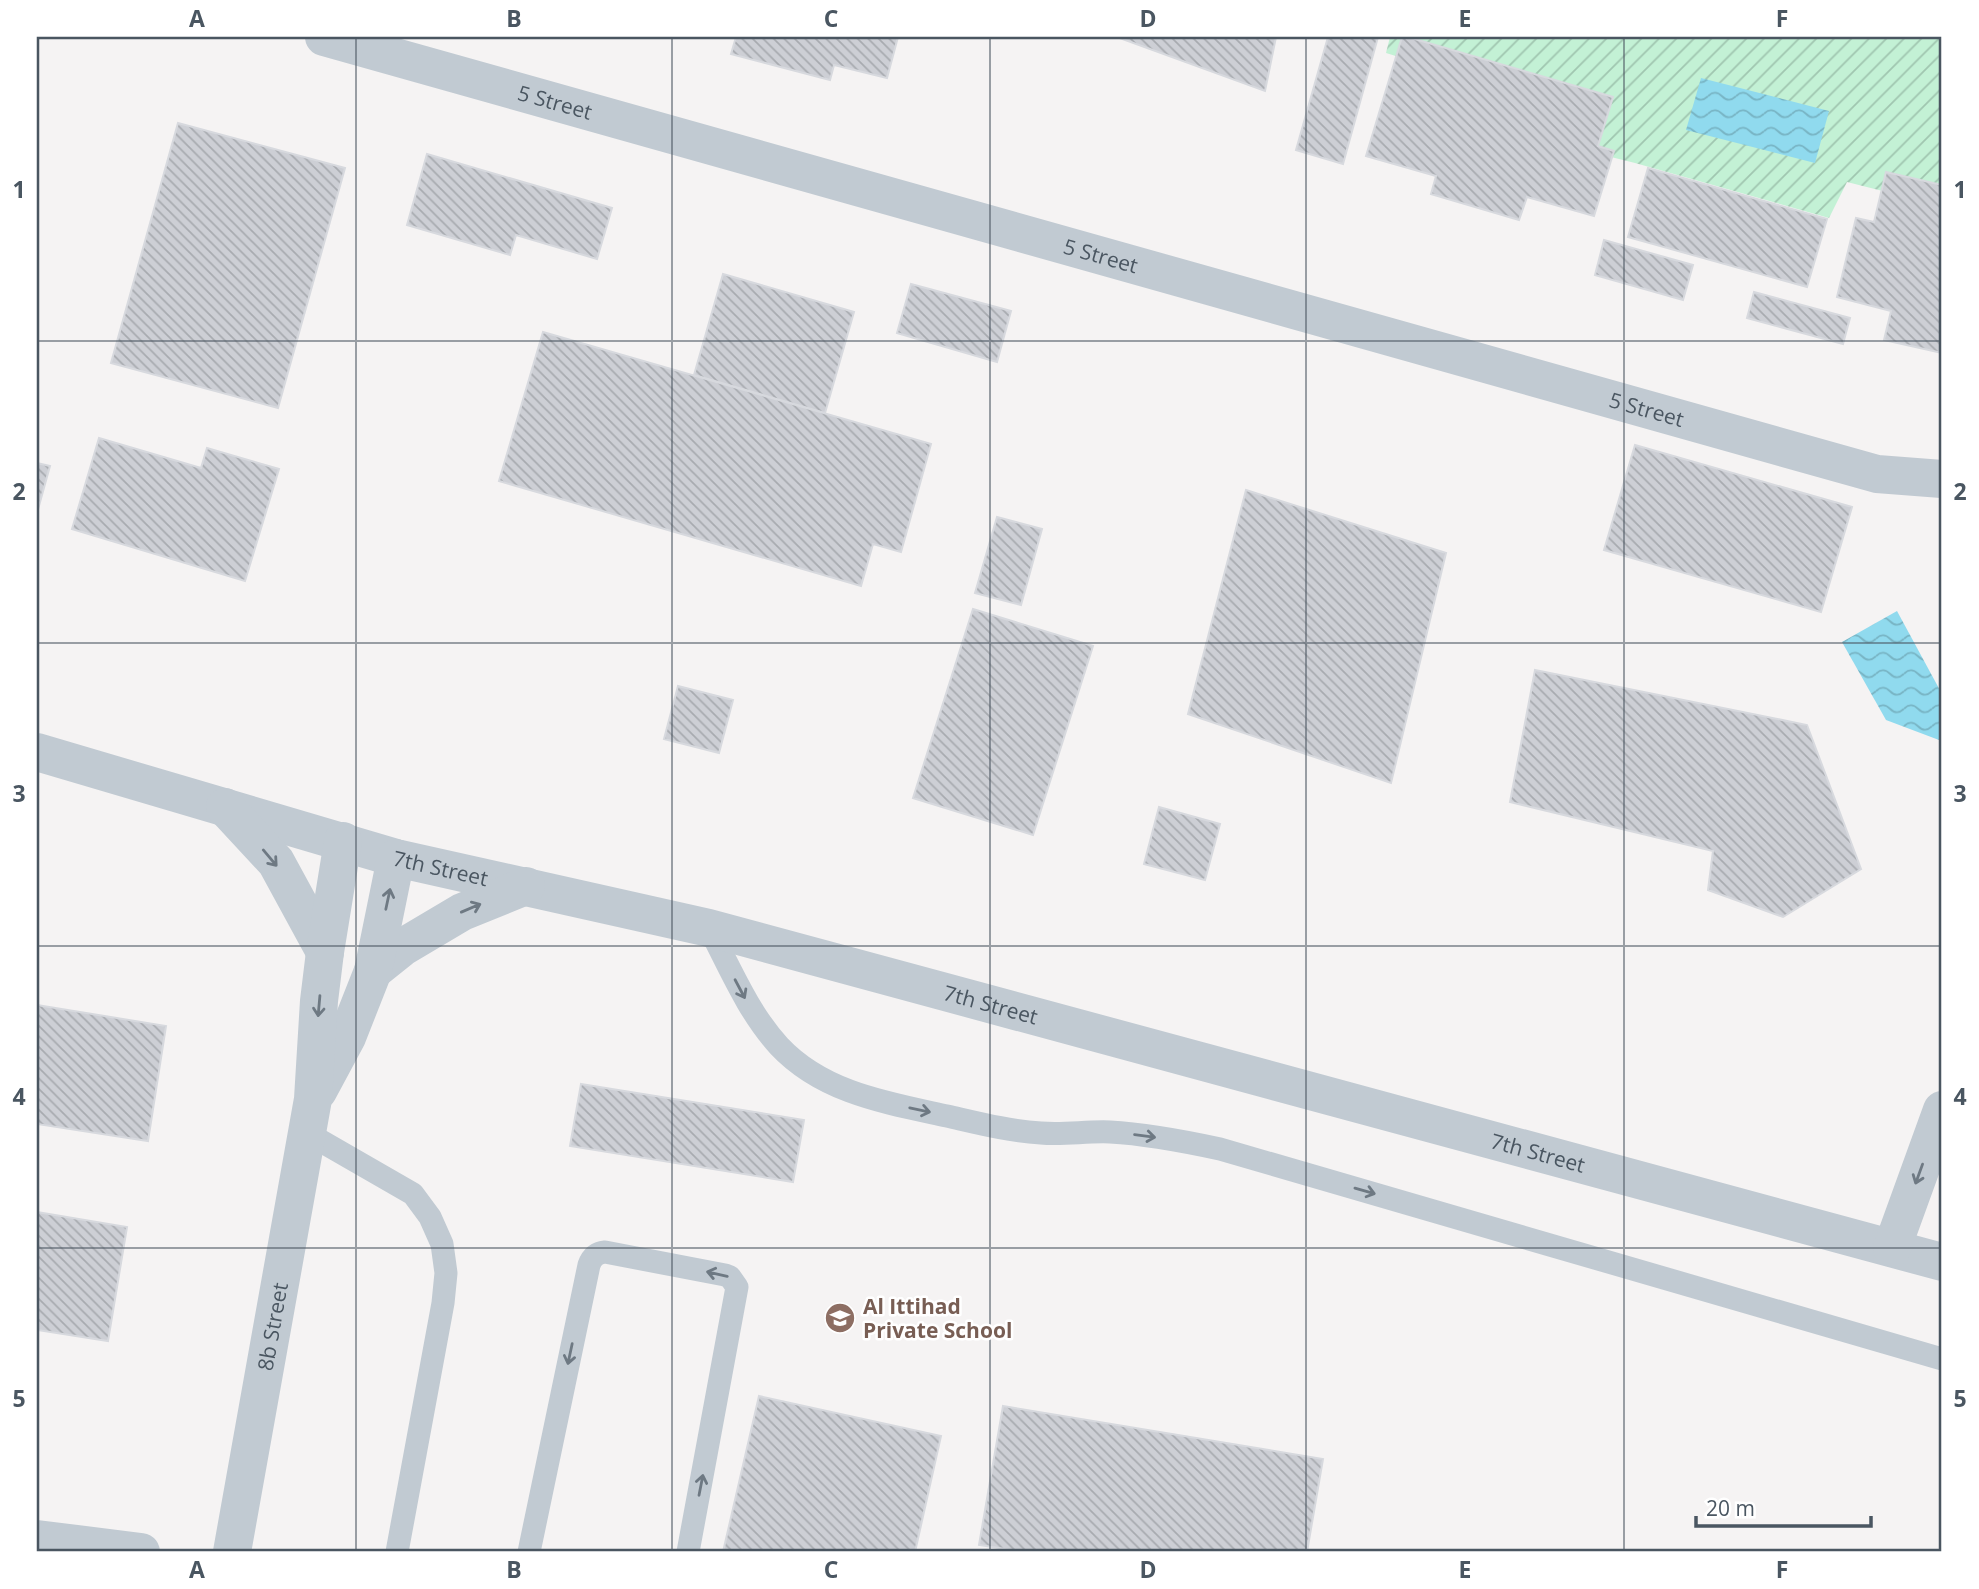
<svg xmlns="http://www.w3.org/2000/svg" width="1979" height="1589" viewBox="0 0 1979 1589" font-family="'Open Sans',sans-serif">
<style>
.garden{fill:url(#garden-furrows)}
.water{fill:url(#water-waves)}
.building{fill:url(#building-back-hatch);stroke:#d7d9de;stroke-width:2}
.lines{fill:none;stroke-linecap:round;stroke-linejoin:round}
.service{stroke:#c1cad2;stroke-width:23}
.minor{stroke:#c1cad2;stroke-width:38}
.oneway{stroke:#6e7983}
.grid{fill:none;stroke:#4a5661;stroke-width:2;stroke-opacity:0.55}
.labels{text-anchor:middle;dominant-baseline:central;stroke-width:5;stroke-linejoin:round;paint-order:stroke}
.street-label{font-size:21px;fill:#4a5661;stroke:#fff}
.education-label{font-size:21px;font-weight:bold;fill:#785e54;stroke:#fff;text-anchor:start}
.neatline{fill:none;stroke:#4a5661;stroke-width:2.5}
.grid-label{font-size:23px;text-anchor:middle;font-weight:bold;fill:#4a5661}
</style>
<defs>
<pattern id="garden-furrows" width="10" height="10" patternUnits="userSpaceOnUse" patternTransform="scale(1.75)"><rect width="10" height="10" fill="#c3f1d5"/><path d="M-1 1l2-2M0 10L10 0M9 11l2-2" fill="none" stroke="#a0c6b0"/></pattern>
<pattern id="water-waves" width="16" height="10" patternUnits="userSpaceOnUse" patternTransform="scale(1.75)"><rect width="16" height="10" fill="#90daee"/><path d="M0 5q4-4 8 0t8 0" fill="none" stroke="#78b4c4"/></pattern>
<pattern id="building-back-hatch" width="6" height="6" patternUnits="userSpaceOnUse" patternTransform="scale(1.75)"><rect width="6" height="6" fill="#cdcfd5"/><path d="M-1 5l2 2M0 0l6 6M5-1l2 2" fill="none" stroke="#a8abb0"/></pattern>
</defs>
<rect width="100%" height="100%" fill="#f5f3f3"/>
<polygon class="garden" points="1390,37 1942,37 1942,206 1847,182 1829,218 1635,163 1579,149 1586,115 1386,53"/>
<g class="water">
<polygon points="1701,78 1829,111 1815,163 1686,130"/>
<polygon points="1897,611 1942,694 1942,731 1939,740 1886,720 1842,642"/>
</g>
<g class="building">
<polygon points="736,37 898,37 887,78 834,65 830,80 731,54"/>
<polygon points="1117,37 1276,37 1265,91"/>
<polygon points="1328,37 1378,37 1343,164 1296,150"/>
<polygon points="1402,37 1408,37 1613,97 1598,146 1614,151 1594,216 1527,197 1519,220 1431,194 1436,176 1366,156"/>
<polygon points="178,123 345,168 278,408 111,363"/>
<polygon points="427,154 612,208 597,259 516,235 510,255 407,225"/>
<polygon points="1648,168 1827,219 1807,287 1628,237"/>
<polygon points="1886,172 1942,185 1942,353 1884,340 1891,311 1837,297 1856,218 1874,222"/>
<polygon points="1604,240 1693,265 1683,300 1595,275"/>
<polygon points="723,274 854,312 825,413 694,375"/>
<polygon points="911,284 1011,311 997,362 897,333"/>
<polygon points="1754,292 1850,318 1843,344 1747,318"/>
<polygon points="543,332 931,444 901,552 873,544 861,586 499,481"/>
<polygon points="99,438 201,468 207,448 279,469 245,581 72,529"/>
<polygon points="1635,445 1852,507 1821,612 1604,550"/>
<polygon points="37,463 50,466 37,513"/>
<polygon points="1246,490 1446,553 1391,783 1188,714"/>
<polygon points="997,517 1042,529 1021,605 975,593"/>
<polygon points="973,609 1093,646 1033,835 913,798"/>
<polygon points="1535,670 1807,725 1861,869 1783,917 1708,890 1713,851 1510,802"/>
<polygon points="678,686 733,700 719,753 664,739"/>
<polygon points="1159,807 1220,824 1205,880 1144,864"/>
<polygon points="37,1005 166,1026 148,1141 37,1124"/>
<polygon points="581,1084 804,1120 793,1182 570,1146"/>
<polygon points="37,1212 127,1227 108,1341 37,1330"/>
<polygon points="759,1396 941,1436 915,1552 723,1552"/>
<polygon points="1003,1406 1323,1459 1307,1552 1024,1552 979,1545"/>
</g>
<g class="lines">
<g class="service">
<path d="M 709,928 C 730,968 748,1012 779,1046 C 823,1093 887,1103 947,1116 C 978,1123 1009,1131 1041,1133 C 1064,1135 1087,1131 1110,1132 C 1147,1134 1183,1141 1220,1149 L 1942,1359"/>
<polyline points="307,1133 413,1194 430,1217 442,1244 446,1273 443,1303 397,1552"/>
<path d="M 529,1552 L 589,1265 C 592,1257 596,1253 605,1252 L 725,1275 L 730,1277 L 737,1287 L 688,1552"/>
</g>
<g class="minor">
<path id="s1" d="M 324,37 L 1877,474 L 1942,479"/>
<path id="s2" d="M 37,752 L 396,858 L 709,928 L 1942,1262"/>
<polyline points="225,807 276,862 325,952"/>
<polyline points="373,971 403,947 462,912 526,886"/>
<polyline points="318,1091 347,1037 373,971 396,858"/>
<polyline points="1892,1248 1942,1110"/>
<polyline points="37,1539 141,1552"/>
<path id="s3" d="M 232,1552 L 313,1099 L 319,1001 L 325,952 L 343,841"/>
</g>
</g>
<defs><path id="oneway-shaft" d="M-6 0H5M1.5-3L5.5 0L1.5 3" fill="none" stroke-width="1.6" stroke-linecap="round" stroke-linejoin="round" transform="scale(1.75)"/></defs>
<g class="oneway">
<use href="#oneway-shaft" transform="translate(270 858) rotate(50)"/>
<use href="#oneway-shaft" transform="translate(388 899) rotate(-78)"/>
<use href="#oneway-shaft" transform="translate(471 908) rotate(-23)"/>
<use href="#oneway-shaft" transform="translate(740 989) rotate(62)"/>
<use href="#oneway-shaft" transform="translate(319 1006) rotate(95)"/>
<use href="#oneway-shaft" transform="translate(920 1110) rotate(12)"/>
<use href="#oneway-shaft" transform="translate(1145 1136) rotate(7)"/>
<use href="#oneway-shaft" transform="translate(1919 1174) rotate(110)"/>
<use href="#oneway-shaft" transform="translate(1365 1191) rotate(16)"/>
<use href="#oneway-shaft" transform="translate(717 1274) rotate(-167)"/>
<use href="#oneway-shaft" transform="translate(570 1354) rotate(102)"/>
<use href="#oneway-shaft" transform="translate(701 1485) rotate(-79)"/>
</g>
<path class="grid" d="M 356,37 L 356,1552M 672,37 L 672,1552M 990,37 L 990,1552M 1306,37 L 1306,1552M 1624,37 L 1624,1552M 37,341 L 1942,341M 37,643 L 1942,643M 37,946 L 1942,946M 37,1248 L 1942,1248"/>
<defs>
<g id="school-disc" transform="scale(1.575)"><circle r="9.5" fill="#8d6e63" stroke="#fff"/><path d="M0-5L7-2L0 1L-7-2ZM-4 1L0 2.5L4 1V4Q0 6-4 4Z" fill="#fff"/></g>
</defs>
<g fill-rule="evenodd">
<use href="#school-disc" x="840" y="1318"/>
</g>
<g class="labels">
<g class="street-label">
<text stroke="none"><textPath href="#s1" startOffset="240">5 Street</textPath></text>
<text stroke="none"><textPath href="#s1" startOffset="807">5 Street</textPath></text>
<text stroke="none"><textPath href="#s1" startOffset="1374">5 Street</textPath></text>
<text stroke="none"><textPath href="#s2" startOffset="420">7th Street</textPath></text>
<text stroke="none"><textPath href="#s2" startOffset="987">7th Street</textPath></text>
<text stroke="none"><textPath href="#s2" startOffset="1554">7th Street</textPath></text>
<text stroke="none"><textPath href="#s3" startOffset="229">8b Street</textPath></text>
</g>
<g class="education-label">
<text x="863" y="1306">Al Ittihad<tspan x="863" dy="24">Private School</tspan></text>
</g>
</g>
<rect width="1979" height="1589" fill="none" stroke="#ffffff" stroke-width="77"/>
<path d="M1696 1516v10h175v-10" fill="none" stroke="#4a5661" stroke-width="3.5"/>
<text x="1706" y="1516" font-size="21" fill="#4a5661" stroke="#ffffff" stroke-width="5" paint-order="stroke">20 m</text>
<rect x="38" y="38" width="1902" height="1512" class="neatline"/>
<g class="grid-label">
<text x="197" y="27">A</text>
<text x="514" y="27">B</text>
<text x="831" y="27">C</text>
<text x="1148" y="27">D</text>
<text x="1465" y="27">E</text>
<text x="1782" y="27">F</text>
<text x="19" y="198">1</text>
<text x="1960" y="198">1</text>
<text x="19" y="500">2</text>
<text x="1960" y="500">2</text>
<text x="19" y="802">3</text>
<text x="1960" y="802">3</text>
<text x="19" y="1105">4</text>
<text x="1960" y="1105">4</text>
<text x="19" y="1407">5</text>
<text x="1960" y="1407">5</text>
<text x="197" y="1578">A</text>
<text x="514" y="1578">B</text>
<text x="831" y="1578">C</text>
<text x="1148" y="1578">D</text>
<text x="1465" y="1578">E</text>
<text x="1782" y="1578">F</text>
</g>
</svg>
